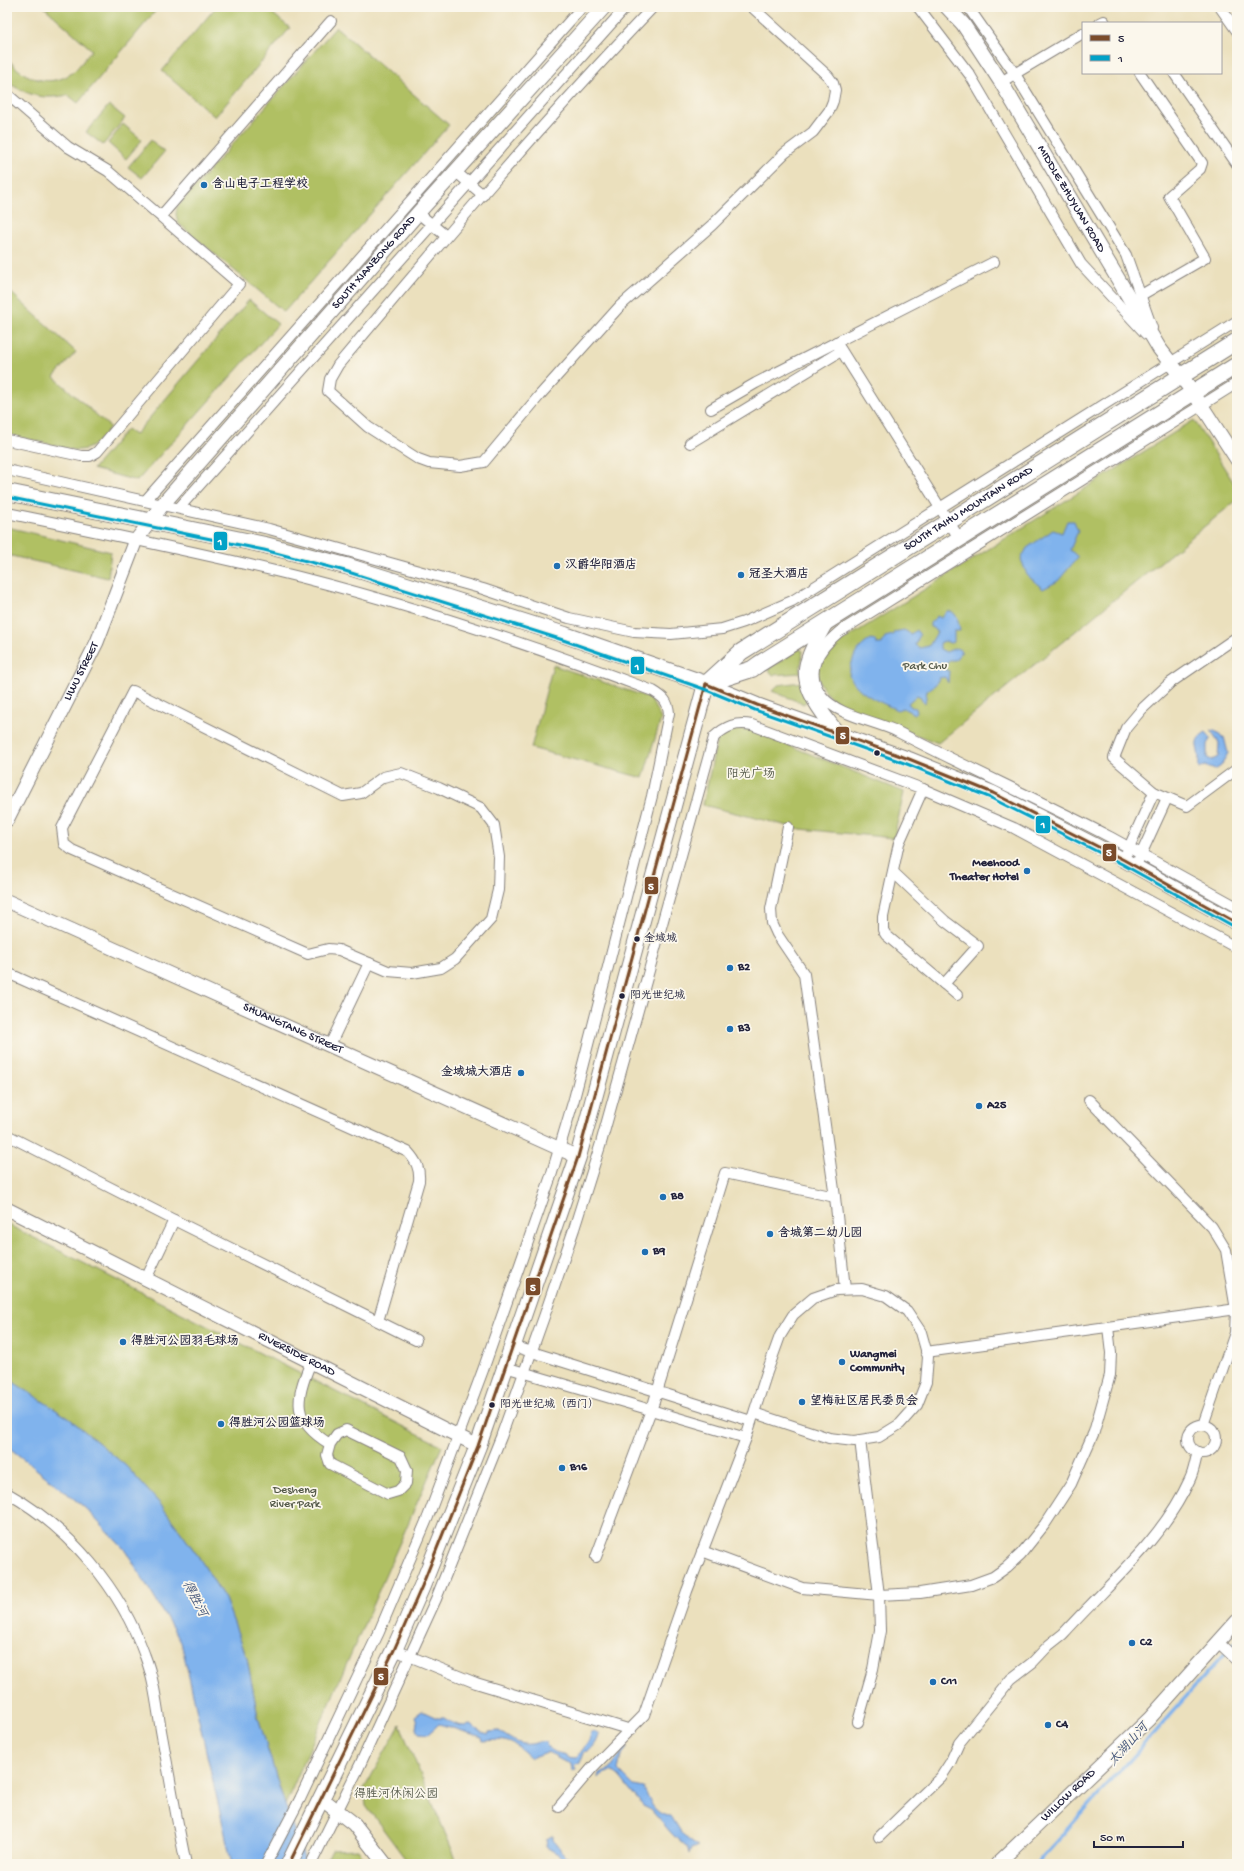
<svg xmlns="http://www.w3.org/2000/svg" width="1244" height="1871" viewBox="0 0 1244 1871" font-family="'Gochi Hand','LXGW WenKai TC',sans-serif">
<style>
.green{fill:#b0c063;stroke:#69714f}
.water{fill:#80b3ed;stroke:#516a94}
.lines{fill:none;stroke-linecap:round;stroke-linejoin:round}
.stream{stroke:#80b3ed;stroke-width:3.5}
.minor-casing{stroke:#86817c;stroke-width:12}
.tertiary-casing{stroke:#86817c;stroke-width:15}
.secondary-casing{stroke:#86817c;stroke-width:16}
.primary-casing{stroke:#86817c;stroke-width:18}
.minor{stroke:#fff;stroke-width:10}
.tertiary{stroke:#fff;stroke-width:13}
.secondary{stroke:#fff;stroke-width:14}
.primary{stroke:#fff;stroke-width:16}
.bus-1-casing{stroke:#fbf7ec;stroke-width:6}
.bus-2-casing{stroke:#fbf7ec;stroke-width:6}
.bus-1{stroke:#7a4b2a;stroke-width:3}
.bus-2{stroke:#02a2c7;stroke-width:3}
.poi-dot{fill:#1f6fb2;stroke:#fbf7ec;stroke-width:1.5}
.bus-dot{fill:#22223b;stroke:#fbf7ec;stroke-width:1.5}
.labels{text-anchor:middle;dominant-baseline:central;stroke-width:3.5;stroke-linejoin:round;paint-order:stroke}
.bus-label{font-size:11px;fill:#22223b;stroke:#fbf7ec;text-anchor:start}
.poi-label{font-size:12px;font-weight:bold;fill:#22223b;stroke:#fbf7ec;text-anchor:start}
.street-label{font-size:12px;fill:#22223b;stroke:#fbf7ec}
.park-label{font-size:12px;fill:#545949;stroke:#fbf7ec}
.water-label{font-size:13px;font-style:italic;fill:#435579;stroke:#fbf7ec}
.line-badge{stroke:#fbf7ec;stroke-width:1.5}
.badge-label{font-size:11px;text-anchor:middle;font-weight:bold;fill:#fff}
</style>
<rect width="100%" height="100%" fill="#fbf7ec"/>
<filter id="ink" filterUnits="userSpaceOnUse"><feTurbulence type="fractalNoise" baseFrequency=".025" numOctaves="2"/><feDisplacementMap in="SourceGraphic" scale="8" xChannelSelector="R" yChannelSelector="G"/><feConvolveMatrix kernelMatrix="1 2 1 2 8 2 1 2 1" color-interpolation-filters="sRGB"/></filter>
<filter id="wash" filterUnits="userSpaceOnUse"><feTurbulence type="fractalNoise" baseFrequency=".012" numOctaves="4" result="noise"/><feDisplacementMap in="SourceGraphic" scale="16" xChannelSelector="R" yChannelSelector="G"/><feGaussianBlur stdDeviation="0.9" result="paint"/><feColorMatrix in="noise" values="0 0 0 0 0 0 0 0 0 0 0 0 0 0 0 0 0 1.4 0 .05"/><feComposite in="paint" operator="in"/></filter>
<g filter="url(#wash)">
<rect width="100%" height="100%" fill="#ebe0bd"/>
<g class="green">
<path d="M 44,7 L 159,7 L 78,103 L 68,95 C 43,100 29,96 7,82 L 7,57 C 20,77 47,88 69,75 C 78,69 85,58 92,50 Z"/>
<polygon points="216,7 265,7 290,28 215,117 162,71"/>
<polygon points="336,27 449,125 284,312 178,223 176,214 177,207"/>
<polygon points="109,105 125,118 103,145 86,132"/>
<polygon points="123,124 142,140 126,159 108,143"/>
<polygon points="151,140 164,152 142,178 128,167"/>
<path d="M 7,289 L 76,352 L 54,377 L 110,427 C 98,441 94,451 74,450 L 7,434 Z"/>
<polygon points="249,300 278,324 137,481 93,469 127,429 135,435"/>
<path d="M 1194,420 L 1237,488 L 1237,500 L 938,743 L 838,705 C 819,689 809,670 828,650 Z"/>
<polygon points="7,527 111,552 108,578 7,555"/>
<polygon points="799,649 803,651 800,673 773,675 768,669"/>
<polygon points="553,665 650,698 661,719 643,778 531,748"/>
<polygon points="801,682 807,699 804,704 772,691 778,685"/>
<polygon points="733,728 751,730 904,792 894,838 800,829 703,805 717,739"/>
<polygon points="7,1224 442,1446 285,1805 258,1717 247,1658 225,1599 198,1556 161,1505 126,1466 70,1419 7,1378"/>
<polygon points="400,1725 458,1864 409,1864 366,1806 364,1789"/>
<polygon points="358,1849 368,1864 325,1864 332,1850"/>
</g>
<g class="water">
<polygon points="1067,521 1074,521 1078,531 1070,550 1078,557 1058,581 1043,589 1027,575 1021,559 1027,548 1053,530 1062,533"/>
<path d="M 947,611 C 958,611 958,622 960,631 L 954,631 L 954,642 L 950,643 L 945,641 L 940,643 L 940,649 L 946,652 L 956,648 L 962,651 L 955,660 L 949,660 L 943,668 L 949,671 L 948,683 L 945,677 L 939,678 L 936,684 L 927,691 L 925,703 L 922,701 L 921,697 L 917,695 L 908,703 L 911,707 L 916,708 L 917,712 L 914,714 L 903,708 L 897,710 C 877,700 859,695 849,675 C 853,656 855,650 871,639 L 875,640 L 876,644 L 882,644 L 885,637 L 893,635 L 894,632 L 904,630 L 911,634 L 916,630 L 920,635 L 915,645 L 920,648 L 929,646 L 937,632 L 934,628 L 930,627 L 930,623 L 937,616 L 941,618 Z"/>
<path d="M 1211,730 L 1217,732 L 1222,738 L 1224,737 L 1228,753 L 1221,766 L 1215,770 L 1205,766 L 1199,769 C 1198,765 1199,763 1199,760 C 1199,747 1191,741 1206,732 L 1211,738 L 1207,744 L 1207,758 L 1212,760 L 1218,757 L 1219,743 Z"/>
<polygon points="7,1378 70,1419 126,1466 161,1505 198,1556 225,1599 247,1658 258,1717 282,1796 306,1864 232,1864 181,1642 126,1551 83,1506 7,1446"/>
<path d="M 422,1711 L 437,1718 L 444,1718 C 452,1723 461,1728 470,1725 L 481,1732 L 489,1734 L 489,1732 L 499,1731 C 507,1737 519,1746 531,1744 C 538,1743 537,1741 546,1742 L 547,1747 L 555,1752 L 565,1755 L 566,1757 L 576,1758 L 590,1740 L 591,1732 L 595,1732 L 599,1735 C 597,1743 592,1750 584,1752 L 580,1763 L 574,1766 L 576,1770 L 572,1771 L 571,1764 L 556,1758 L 556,1756 L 547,1752 L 531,1758 C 513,1741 507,1739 483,1741 L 482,1737 L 439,1724 L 428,1734 L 419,1733 L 416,1729 L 417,1722 L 415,1716 Z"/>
<path d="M 625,1747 L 628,1747 L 621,1756 L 618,1770 L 634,1786 L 644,1788 C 649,1801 655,1816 671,1816 C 679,1828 683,1839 698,1846 L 691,1849 L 689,1854 L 687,1848 L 673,1835 L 651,1810 L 643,1806 L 619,1776 L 612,1771 L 603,1774 L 599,1779 L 598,1778 L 599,1773 L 610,1769 Z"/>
<path d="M 553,1835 L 553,1840 C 557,1844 559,1847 561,1851 C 566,1857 574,1860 580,1864 L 568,1864 L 558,1854 L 546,1847 L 547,1839 Z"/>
</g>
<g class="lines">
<polyline class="stream" points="1036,1864 1237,1640"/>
</g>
</g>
<g filter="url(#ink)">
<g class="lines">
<g class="minor-casing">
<g id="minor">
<path d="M 653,7 C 543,122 440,243 338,365 L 330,379 L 328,391 L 368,427 L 418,459 L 429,463 L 460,466 L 484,462 L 539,396 L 620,306 L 712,225 L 785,153 L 813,132 L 829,111 L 833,101 L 835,90 L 833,83 L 828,76 L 752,7"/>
<polyline points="918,7 970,75 1081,264 1146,334"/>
<polyline points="968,7 1015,74 1126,255 1152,328"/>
<polyline points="1220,7 1237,31"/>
<polyline points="1100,23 1104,21 1105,23"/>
<polyline points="1174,73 1237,164"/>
<polyline points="1001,82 1083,33"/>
<polyline points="7,94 68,147 108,171 239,284 97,452 90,456 81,456 7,440"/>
<polyline points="456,172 483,195"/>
<polyline points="418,213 446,236"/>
<polyline points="161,216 331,21"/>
<polyline points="1136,298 1205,258 1169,196 1200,169 1202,163 1140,73"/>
<polyline points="836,342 959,538"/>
<path d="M 1237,383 L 839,632 C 819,649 803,671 822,696 C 836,715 875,721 896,731 C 966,767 1039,800 1110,837 C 1152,860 1195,884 1237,907"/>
<polyline points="711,409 756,383 994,262"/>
<polyline points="690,443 841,351"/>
<polyline points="7,470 269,529 483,589 569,618 634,632 671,634 722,629 744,622 792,601 1237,321"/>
<polyline points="145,501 582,7"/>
<polyline points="179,508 626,7"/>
<path d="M 7,513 C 95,531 183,549 271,570 C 401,601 529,644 653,691 C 663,697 668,701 669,713 L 652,796 L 574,1099 L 551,1176 L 483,1370 L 428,1517 L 379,1632 L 300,1799 L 266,1864"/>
<polyline points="1237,637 1170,683 1142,709 1126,728 1114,758 1154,792 1187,806 1237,769"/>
<polygon points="133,691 343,796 361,793 383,777 401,773 439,788 481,808 494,825 499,857 498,890 491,919 455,959 441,968 412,973 388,971 339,950 328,949 308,954 72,850 64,844 62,828"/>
<polyline points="923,789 899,843 883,917 883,930 886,935 957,995"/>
<polyline points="788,827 771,909 772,923 777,934 804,974 835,1197 845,1289"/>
<polyline points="1126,854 1154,792"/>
<polyline points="1138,861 1167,798"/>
<polyline points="893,872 945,921 978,946 944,984"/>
<path d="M 7,977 L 12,975 L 408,1152 C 416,1161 420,1168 419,1181 L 378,1321"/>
<polyline points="330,1045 369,963"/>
<polyline points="1089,1100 1212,1227 1226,1250 1236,1310 1235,1333 1203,1425"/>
<polyline points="7,1135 174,1220 416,1340"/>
<polyline points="146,1279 174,1220"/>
<polyline points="513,1346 751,1421"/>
<polyline points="926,1352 1237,1309"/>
<path d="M 311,1362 C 295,1399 291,1421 330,1444 L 327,1455 L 330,1464 L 388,1494 L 398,1491 L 406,1483 L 407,1470 L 401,1457 L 346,1430 L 337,1434 L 330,1444"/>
<polyline points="505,1367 746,1438"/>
<circle cx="1202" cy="1439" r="14"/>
<path d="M 7,1493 C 70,1528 121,1589 145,1656 C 155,1682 157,1709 162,1736 C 170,1779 177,1822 186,1864"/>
<polyline points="702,1551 802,1588 879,1595 920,1593 971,1585 993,1577 1007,1567 1021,1554 1045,1524 1071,1484 1094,1432 1110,1375 1111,1353 1108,1327"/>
<polyline points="596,1557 654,1402 725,1173 835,1197"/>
<polyline points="1219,1643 1237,1660"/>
<polyline points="394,1650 476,1683 631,1730"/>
<polyline points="858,1722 873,1669 880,1631 879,1595 860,1440"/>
<polyline points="559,1807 592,1768 644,1715 687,1591 746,1438 767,1372 780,1336 793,1315 813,1298 836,1290 862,1289 886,1296 907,1311 921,1332 928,1357 926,1382 917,1405 900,1424 879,1437 854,1441 829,1438 754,1413"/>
<path d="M 879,1837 L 941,1777 L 950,1763 L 959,1743 L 1011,1679 L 1033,1662 L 1049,1645 L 1063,1634 C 1108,1584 1162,1541 1190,1479 C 1194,1471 1195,1461 1198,1452"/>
<path d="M 311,1864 L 359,1767 L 436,1599 L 501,1437 L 545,1314 L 574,1229 L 601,1143 L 714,737 C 726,726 736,722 752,725 L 923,789 L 1014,828 L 1237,948"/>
</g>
</g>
<g class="tertiary-casing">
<g id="tertiary">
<polyline points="1193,392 1237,460"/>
<path id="s1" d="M 7,820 L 97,642 L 136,540 L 150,522"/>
<path id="s2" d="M 7,901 L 578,1157"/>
<path id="s3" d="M 7,1209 L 478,1446"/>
<path id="s4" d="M 997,1864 L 1149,1719 L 1237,1621"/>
</g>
</g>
<g class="secondary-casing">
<g id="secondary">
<path id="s5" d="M 947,7 L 963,24 L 1001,82 L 1159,348 L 1193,392"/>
<path id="s6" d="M 150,522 L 162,505 L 418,213 L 604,7"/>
<path d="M 827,621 C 820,633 812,646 808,660 C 798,687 824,714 838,734"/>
<polyline points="706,684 757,705 909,759 993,793 1124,860 1237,923"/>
<polyline points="322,1799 354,1824 385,1864"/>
</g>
</g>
<g class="primary-casing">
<g id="primary">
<polyline points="7,492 265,545 346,566 565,635 706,684"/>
<polyline points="712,682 752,669 759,664 1237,365"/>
<path id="s7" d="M 289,1864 L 394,1650 L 422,1586 L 478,1446 L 578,1157 L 706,684 L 741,652 L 1237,341"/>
</g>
</g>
<use href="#minor" class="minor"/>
<use href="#tertiary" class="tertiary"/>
<use href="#secondary" class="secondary"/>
<use href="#primary" class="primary"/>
<g class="bus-1-casing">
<g id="bus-1">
<polyline points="706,684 757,705 909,759 993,793 1124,860 1237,923"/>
<polyline points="289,1864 394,1650 422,1586 478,1446 578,1157 706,684"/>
</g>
</g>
<g class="bus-2-casing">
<polyline id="bus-2" points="7,497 264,550 345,571 563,640 704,689 755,710 907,764 991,798 1122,864 1235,927"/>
</g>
<use href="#bus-1" class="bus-1"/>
<use href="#bus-2" class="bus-2"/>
</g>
</g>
<g class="poi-dot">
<circle cx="204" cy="185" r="4"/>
<circle cx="557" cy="566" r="4"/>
<circle cx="741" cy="575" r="4"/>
<circle cx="1027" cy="871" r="4"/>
<circle cx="730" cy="968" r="4"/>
<circle cx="730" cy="1029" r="4"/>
<circle cx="521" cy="1073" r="4"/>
<circle cx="979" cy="1106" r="4"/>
<circle cx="663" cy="1197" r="4"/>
<circle cx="770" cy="1234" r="4"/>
<circle cx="645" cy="1252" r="4"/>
<circle cx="123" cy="1342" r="4"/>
<circle cx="842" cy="1362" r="4"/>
<circle cx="802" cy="1402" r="4"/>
<circle cx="221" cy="1424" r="4"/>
<circle cx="562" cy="1468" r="4"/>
<circle cx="1132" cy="1643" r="4"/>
<circle cx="933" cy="1682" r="4"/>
<circle cx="1048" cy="1725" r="4"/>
</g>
<g class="bus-dot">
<circle cx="877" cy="753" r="3.5"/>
<circle cx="637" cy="939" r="3.5"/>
<circle cx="622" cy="996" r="3.5"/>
<circle cx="492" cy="1405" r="3.5"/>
</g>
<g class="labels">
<g class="bus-label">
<text x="644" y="939">金域城</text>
<text x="630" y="996">阳光世纪城</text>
<text x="500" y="1405">阳光世纪城（西门）</text>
</g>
<g class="poi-label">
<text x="212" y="185">含山电子工程学校</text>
<text x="565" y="566">汉爵华阳酒店</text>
<text x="749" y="575">冠圣大酒店</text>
<text x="1019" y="864" text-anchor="end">Meehood<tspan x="1019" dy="14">Theater Hotel</tspan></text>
<text x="738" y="968">B2</text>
<text x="738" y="1029">B3</text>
<text x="513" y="1073" text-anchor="end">金域城大酒店</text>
<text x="987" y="1106">A25</text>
<text x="671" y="1197">B8</text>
<text x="778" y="1234">含城第二幼儿园</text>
<text x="653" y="1252">B9</text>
<text x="131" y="1342">得胜河公园羽毛球场</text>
<text x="850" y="1355">Wangmei<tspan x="850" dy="14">Community</tspan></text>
<text x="810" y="1402">望梅社区居民委员会</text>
<text x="229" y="1424">得胜河公园篮球场</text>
<text x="570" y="1468">B16</text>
<text x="1140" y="1643">C2</text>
<text x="941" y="1682">C11</text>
<text x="1056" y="1725">C4</text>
</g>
<g class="street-label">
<text stroke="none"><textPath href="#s5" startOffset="229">MIDDLE ZHUYUAN ROAD</textPath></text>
<text stroke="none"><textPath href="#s6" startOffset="343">SOUTH XIANZONG ROAD</textPath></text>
<text stroke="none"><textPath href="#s7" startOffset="1571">SOUTH TAIHU MOUNTAIN ROAD</textPath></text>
<text stroke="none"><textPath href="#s1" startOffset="166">LIWU STREET</textPath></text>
<text stroke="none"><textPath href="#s2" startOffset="313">SHUANGTANG STREET</textPath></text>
<text stroke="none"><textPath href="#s3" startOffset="324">RIVERSIDE ROAD</textPath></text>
<text stroke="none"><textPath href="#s4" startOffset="99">WILLOW ROAD</textPath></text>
</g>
<g class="park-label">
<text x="925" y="667">Park Chu</text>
<text x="751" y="775">阳光广场</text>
<text x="295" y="1491">Desheng<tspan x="295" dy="14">River Park</tspan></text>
<text x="396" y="1795">得胜河休闲公园</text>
</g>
<g class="water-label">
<text transform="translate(194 1599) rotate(62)">得胜河</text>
<text transform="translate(1129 1745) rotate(-48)">太湖山河</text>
</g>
</g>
<g class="line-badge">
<rect x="213" y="531" width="15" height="20" rx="4" fill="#02a2c7"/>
<rect x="630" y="656" width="15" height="19" rx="4" fill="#02a2c7"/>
<rect x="835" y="726" width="15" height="19" rx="4" fill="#7a4b2a"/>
<rect x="1035" y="815" width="16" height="19" rx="4" fill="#02a2c7"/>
<rect x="1102" y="843" width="15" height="19" rx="4" fill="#7a4b2a"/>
<rect x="644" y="876" width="15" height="19" rx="4" fill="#7a4b2a"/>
<rect x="525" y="1277" width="16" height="19" rx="4" fill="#7a4b2a"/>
<rect x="373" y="1667" width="16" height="19" rx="4" fill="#7a4b2a"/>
</g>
<g class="badge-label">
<text x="220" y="545">1</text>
<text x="637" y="670">1</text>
<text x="843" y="739">5</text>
<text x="1043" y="828">1</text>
<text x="1109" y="856">5</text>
<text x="651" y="890">5</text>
<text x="533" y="1291">5</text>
<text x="381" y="1680">5</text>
</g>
<rect width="1244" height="1871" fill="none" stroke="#fbf7ec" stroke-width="24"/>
<rect x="1082" y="22" width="140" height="52" fill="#fbf7ec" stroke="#a4a2a5"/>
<rect x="1090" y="35" width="20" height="6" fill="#7a4b2a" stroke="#a4a2a5"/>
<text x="1118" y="42" font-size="12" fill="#22223b">5</text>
<rect x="1090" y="55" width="20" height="6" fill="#02a2c7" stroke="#a4a2a5"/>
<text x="1118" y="62" font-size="12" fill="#22223b">1</text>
<path d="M1094 1841v6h89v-6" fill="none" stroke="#22223b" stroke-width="2"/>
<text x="1100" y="1841" font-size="12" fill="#22223b" stroke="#fbf7ec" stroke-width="3" paint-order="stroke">50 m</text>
</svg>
